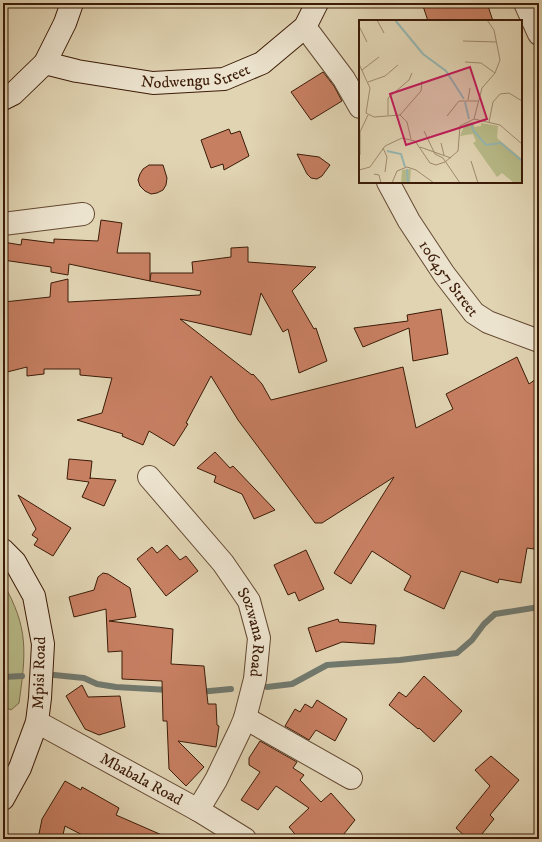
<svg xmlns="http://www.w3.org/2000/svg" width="542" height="842" viewBox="0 0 542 842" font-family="'IM FELL DW Pica',serif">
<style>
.green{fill:#b8bb89;stroke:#7a6b48}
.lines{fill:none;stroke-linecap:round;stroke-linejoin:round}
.stream{stroke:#71796e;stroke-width:6}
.building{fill:#c77f62;stroke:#3b1b07}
.street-casing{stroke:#644932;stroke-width:24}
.secondary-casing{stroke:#3b1b07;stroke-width:24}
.street{stroke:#ece3ce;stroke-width:22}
.secondary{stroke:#ece3ce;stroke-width:22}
.labels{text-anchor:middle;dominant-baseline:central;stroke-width:3;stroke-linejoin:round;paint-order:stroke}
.street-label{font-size:16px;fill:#3b1b07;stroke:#ece3ce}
.inset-river{fill:none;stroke:#95b7b3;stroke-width:2}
.inset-road{fill:none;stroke:#9f8a6e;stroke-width:1}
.view{fill:#c2185b;fill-opacity:0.15;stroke:#c2185b;stroke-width:2}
.inset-edge{fill:none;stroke:#3b1b07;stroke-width:2}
</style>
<rect width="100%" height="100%" fill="#e1d4b3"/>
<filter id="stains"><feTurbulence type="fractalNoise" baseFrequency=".005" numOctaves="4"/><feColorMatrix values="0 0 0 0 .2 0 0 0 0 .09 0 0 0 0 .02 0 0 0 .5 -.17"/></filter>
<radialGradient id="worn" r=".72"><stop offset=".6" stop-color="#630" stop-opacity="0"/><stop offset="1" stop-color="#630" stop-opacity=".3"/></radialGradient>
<path class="green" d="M 3,583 C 29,628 26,653 19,703 L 11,710 L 3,706 Z"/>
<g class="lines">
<g class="stream">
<polyline points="54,675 84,678 97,684 116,687 169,690"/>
<polyline points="3,677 22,676"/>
<polyline points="267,687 292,684 327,665 400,660 457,653 472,640 484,624 495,614 539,607"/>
<polyline points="199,692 231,689"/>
</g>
</g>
<g class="building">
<polygon points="422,3 487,3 493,21 428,21"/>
<polygon points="323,72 334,86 342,101 311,120 291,92"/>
<polygon points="229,129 231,134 240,131 249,156 224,170 223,164 211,168 201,140"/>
<polygon points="297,154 319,157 330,165 322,176 317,179 311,178 307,174"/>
<polygon points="149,165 163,165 167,178 166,185 163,190 157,193 151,194 145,191 140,186 138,180 140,174 143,169"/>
<polygon points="101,220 122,223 117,253 150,253 150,281 69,264 68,275 51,272 51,267 3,260 3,242 21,245 22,239 54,243 54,239 98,241"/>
<polygon points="248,247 248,262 316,267 292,291 314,329 316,328 327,361 299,373 288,329 283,332 261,293 251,335 180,319 252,375 253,374 262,384 271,400 403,367 416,428 453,409 446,394 517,357 529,384 539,377 539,517 534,549 527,548 521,583 499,579 498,583 461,571 444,609 404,590 411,576 372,551 351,584 334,573 394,477 322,523 315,523 238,420 211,376 186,423 188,424 174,446 149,431 143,445 122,436 123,434 77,420 102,413 112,378 80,375 80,369 44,369 44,374 27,376 27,367 7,372 3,335 7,335 4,302 50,297 51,283 68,279 68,302 200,295 201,291 150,281 151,273 193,273 192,262 231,257 231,248"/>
<polygon points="441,309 448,354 413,361 409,328 363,347 354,328 408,321 407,315"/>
<polygon points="215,452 230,468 233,466 275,510 254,519 242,494 214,482 216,476 197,468"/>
<polygon points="69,459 92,461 90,479 90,478 116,480 104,506 82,497 89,482 67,479"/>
<polygon points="18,495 71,528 53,556 34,545 38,539 32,535 36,529"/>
<polygon points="167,545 180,560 186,556 198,571 166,596 137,559 152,547 157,553"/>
<polygon points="306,550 324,589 299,601 295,592 288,595 274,565"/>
<polygon points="103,573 108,574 130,588 136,617 109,621 173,629 171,664 204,666 208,704 216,704 217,725 219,726 216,747 178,741 204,767 186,786 169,769 167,721 163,721 162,681 122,679 122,651 108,652 106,609 74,617 69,597 94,590 98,577"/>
<polygon points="338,619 339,622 376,625 374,644 342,642 316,652 308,628"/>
<polygon points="424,676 462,711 434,742 419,728 418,729 389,705 399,692 406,697"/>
<polygon points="82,685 88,697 120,696 125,727 99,735 85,729 66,696"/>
<polygon points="317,700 347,719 335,741 316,730 309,740 285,726 295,709 300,712 305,704 312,708"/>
<polygon points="260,741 297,762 293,768 304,775 300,780 321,802 331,793 355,820 340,839 299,839 289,827 309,808 276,786 258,810 241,800 260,772 249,765 249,758"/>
<polygon points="491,756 519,780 490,815 494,819 478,839 468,839 456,828 490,786 475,770"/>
<polygon points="65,781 81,790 82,787 119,808 116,815 171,839 90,839 65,826 62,839 38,839 42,819"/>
</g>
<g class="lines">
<g class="street-casing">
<g id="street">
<polyline points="525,3 539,34"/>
<polyline points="305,27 344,79 360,107"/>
<path id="s1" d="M 388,182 L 409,221 L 444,274 L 474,313 L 488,322 L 539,341"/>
<polyline points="3,224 83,214"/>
<path id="s2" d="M 149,477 L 223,563 L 249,601 L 259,638 L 255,679 L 245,718 L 240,730 L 216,780 L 198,810"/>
<polyline points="245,718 351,778"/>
<path id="s3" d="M 37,722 L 198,810 L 245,839"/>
</g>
</g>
<g class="secondary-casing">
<g id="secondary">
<path id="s4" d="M 45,63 L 77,71 L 153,83 L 224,79 L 262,63 L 305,27 L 317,3"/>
<polyline points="3,99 13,94 45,63 65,23 72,3"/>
<polyline points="3,550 15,562 34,596 43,644 40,698 37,722 20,768 3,799"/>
</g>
</g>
<use href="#street" class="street"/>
<use href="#secondary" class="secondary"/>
</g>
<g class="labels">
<g class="street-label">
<text stroke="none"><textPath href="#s4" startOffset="153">Nodwengu Street</textPath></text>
<text stroke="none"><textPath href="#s1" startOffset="114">106457 Street</textPath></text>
<text stroke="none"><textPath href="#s2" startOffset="191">Sozwana Road</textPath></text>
<text transform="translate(39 673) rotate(-88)">Mpisi Road</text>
<text stroke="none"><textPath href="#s3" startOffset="119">Mbabala Road</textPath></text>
</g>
</g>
<g transform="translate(359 20)">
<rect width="163" height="163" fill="#e1d4b3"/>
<path d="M 115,102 L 115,107 L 122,106 L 122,103 L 139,106 L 138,118 L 163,139 L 163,163 L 155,163 L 143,153 L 138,157 L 114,123 L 117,121 L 114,114 L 101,116 L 106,104 ZM 52,149 L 51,163 L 42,163 L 43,150 Z" fill="#b8bb89"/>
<path class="inset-river" d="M 36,0 L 64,34 L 87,51 L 105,79M 106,82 L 110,99M 112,103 L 114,110 L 127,125 L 142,123 L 163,141M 28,131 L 42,134 L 46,147M 48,149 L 49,163"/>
<path class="inset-road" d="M 18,0 L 25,13M 0,6 L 8,22M 104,21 L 138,22M 106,42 L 122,43 L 136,53M 0,44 L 11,68 L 7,93 L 15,97 L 41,95 L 48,102 L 52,119M 3,50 L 20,37M 9,62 L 26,56 L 39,45M 109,80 L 111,68M 29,95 L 29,78 L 50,60 L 53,53M 41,95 L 62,71 L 63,61M 88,96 L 100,81 L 119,81M 115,99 L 123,68 L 136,53 L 141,40 L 135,10 L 128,0M 130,102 L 134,82 L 141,74 L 150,73 L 163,81M 65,111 L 76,134 L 84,138 L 101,163M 82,123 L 85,135M 61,127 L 92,138M 24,128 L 28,137 L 26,152M 1,135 L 1,112 L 9,95M 112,141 L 119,163M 0,150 L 11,147 L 26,126 L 43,118 L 56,121 L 71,143 L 77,145 L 86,142 L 99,131 L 101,106 L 115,99 L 141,105 L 163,124M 15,154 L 20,155 L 22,163M 33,163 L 38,151 L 48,147 L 57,150 L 75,163"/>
<path class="view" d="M 111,47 L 128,99 L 47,125 L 31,74 Z"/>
<rect width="163" height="163" class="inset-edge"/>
</g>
<rect width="542" height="842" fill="none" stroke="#e1d4b3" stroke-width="16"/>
<rect x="4" y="4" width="534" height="834" fill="none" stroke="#3b1b07" stroke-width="2"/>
<rect x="8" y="8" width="526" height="826" fill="none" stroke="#3b1b07"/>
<rect width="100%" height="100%" filter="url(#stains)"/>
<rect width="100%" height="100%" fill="url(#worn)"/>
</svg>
